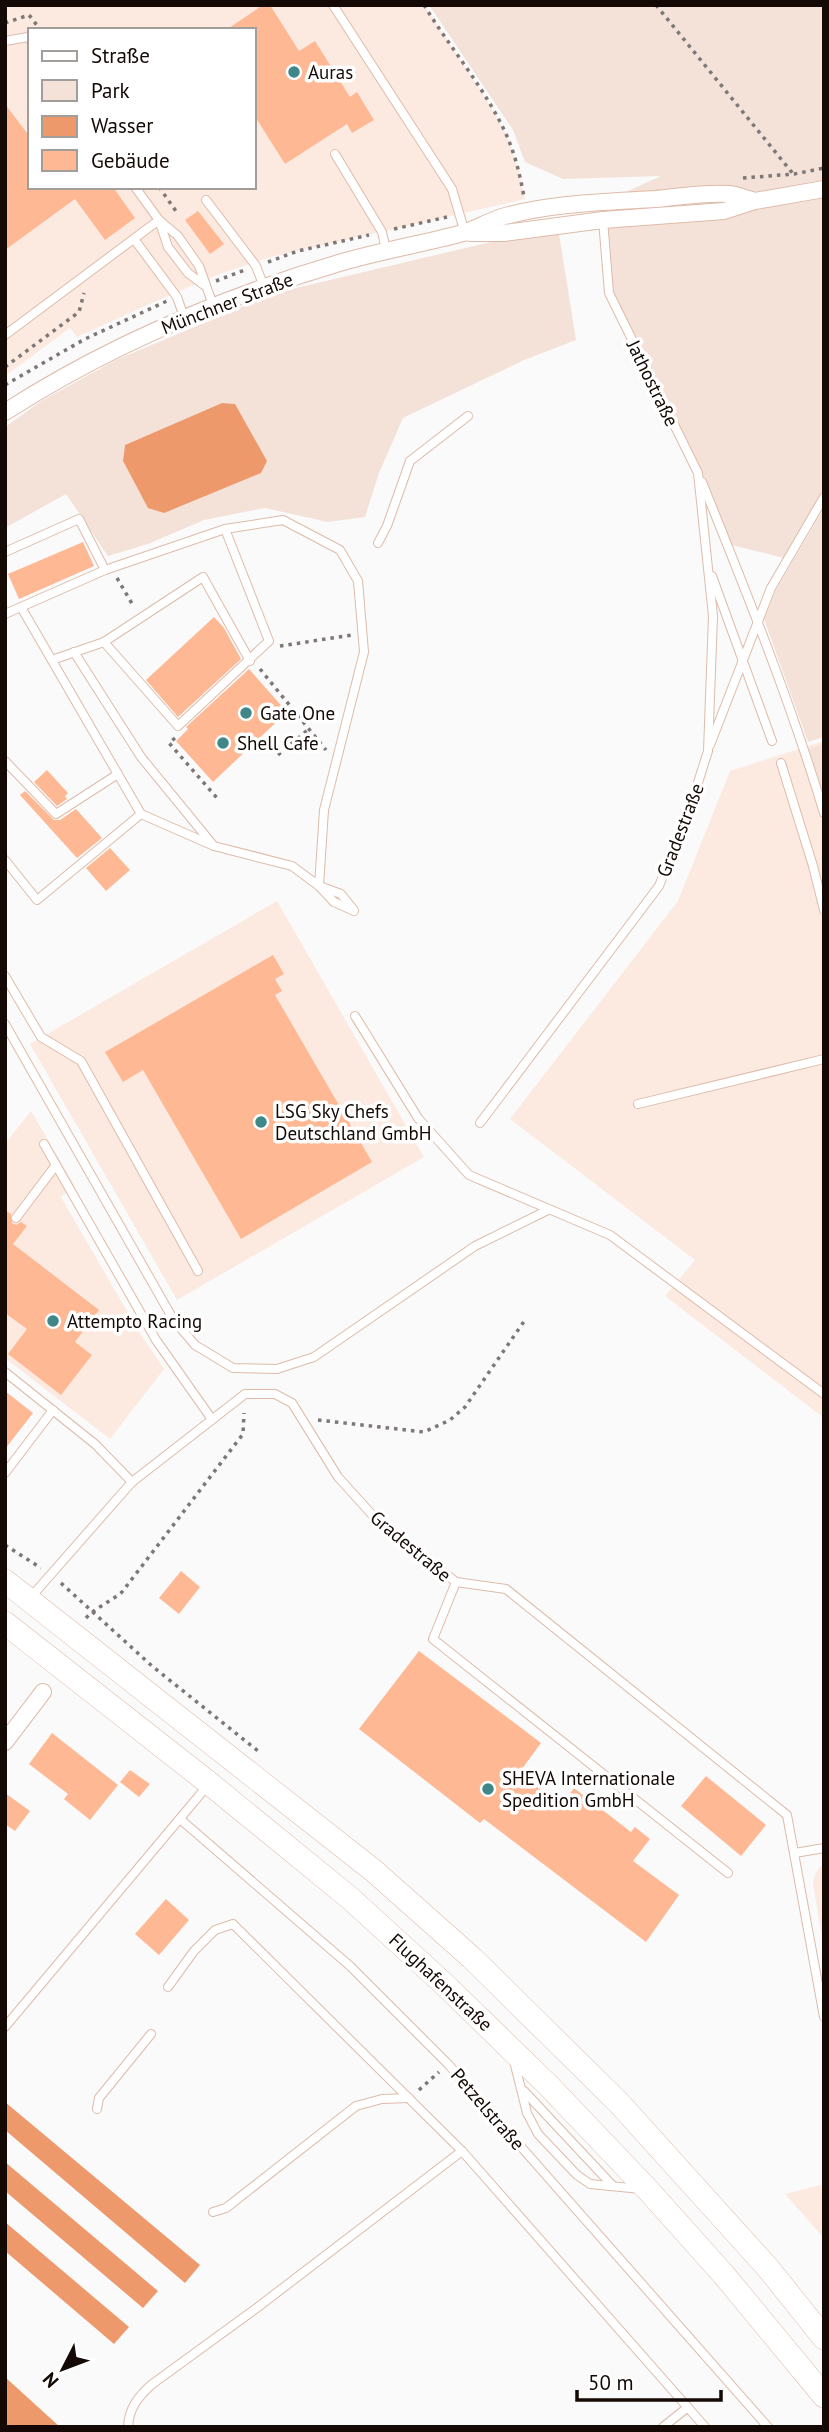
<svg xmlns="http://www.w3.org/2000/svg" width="829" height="2432" viewBox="0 0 829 2432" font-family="'PT Sans',sans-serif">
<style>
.built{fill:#fceae1;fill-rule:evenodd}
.green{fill:#f4e2d9;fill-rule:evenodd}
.water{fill:#ed996c}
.building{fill:#feb994}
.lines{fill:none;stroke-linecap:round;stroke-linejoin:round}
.lane-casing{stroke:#debba9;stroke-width:10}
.street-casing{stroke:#debba9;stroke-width:18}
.secondary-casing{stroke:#debba9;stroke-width:24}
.path{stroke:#7d7775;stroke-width:3.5;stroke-dasharray:3.5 5;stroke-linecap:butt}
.lane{stroke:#fff;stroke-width:8}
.street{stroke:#fff;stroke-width:16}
.secondary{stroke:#fff;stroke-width:23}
.poi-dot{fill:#3f8789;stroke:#fff;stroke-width:2.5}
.labels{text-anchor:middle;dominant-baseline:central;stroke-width:7;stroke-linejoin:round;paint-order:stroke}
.poi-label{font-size:19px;fill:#140904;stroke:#fff;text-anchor:start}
.street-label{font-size:19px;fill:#140904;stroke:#fff}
</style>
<rect width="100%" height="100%" fill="#fafafa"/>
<g class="built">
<path d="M 5,5 L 424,5 L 483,94 L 506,134 L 518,168 L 525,199 L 267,258 L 217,275 L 152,303 L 77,337 L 70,328 L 5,376 ZM 30,30 L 254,30 L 254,187 L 30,187 Z"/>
<polygon points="824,741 824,1418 665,1296 695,1260 510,1119 678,901 730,771"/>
<polygon points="277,901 424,1157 177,1300 30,1044"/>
<polygon points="31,1111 75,1186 61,1197 139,1332 164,1369 110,1439 5,1358 5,1144"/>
<polygon points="824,1862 824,1949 813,1883 815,1874"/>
<polygon points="824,2184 824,2238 785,2194"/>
</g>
<g class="green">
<polygon points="429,5 824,5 824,497 788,559 727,544 698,473 609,293 602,203 661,176 563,179 525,162 513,130"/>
<path d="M 559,234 L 576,340 L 524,360 L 403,418 L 379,473 L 365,517 L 328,522 L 265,508 L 204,520 L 148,544 L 108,556 L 66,494 L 5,528 L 5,427 L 43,400 L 116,360 L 275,293 L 495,241 ZM 222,403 L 235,404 L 164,513 L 148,507 L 123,461 L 125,445 Z"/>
<polygon points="824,508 824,737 808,742 764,619 776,590"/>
<polygon points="824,744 824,797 809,749"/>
</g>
<g class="water">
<polygon points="222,403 235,404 267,461 261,473 164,513 148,508 123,461 125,445"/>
<polygon points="5,2102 200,2265 185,2283 5,2130"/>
<polygon points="5,2162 158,2291 143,2308 5,2191"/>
<polygon points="5,2222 129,2327 114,2344 5,2251"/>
<polygon points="5,2377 60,2427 5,2427"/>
</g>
<g class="building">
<polygon points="263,5 270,5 299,51 315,41 350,97 357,92 374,120 352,133 347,124 285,164 254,115 254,30 226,30"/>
<polygon points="5,104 30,137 30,187 113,187 135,218 105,240 75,199 5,250"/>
<polygon points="198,211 224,244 210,254 185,220"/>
<polygon points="83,542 94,566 19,599 8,574"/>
<polygon points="214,617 224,628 241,659 178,717 146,680"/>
<polygon points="249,669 287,712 213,782 176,741 188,729 186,727"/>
<polygon points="47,770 68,793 65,796 67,799 57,806 34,782"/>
<polygon points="25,791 54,820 60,820 76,809 102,838 77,858 20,795"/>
<polygon points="110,848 130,870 106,891 86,868"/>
<polygon points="273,955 284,974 275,979 282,991 275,995 372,1162 241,1239 143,1070 123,1082 105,1052"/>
<polygon points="5,1210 11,1214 12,1223 16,1225 21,1222 27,1226 13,1244 99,1310 75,1342 92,1355 61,1395 8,1354 27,1329 5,1313"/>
<polygon points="5,1391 33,1413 5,1449"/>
<polygon points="181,1571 200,1587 179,1614 159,1598"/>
<polygon points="419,1651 541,1743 519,1773 562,1805 574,1788 631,1832 635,1827 650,1839 633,1861 679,1895 646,1942 484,1819 480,1823 359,1729"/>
<polygon points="52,1733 118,1785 90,1820 64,1799 68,1794 29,1764"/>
<polygon points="130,1770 150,1784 139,1797 120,1782"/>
<polygon points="706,1776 766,1825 741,1856 681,1806"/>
<polygon points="5,1793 30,1811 15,1831 5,1824"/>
<polygon points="166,1899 189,1920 159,1955 135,1934"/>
</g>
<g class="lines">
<g class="lane-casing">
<g id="lane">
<polyline points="333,5 452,189 465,233"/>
<polyline points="5,41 28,37 30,40"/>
<polyline points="335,154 382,232 386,250"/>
<polyline points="135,187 159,220 168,247 188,273 204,285"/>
<polyline points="206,200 256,266 264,287"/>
<polyline points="159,220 178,236 199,266 213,305"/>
<polyline points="134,239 177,297 184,317"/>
<polyline points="5,335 159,220"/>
<path d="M 702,482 C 746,591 790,700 824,813"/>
<polyline points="378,543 387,526 410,461 468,416"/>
<polyline points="5,552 79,519 105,570"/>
<polyline points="712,576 772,741"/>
<polyline points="21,607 141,814"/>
<polyline points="5,614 105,570 225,529 283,520 340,550 358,581 364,652 324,810 319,886"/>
<polyline points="104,642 178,726 269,641 225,529"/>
<polyline points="74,652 141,757 213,845"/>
<polyline points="52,660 104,642 203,577 250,661"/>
<polyline points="710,745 771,588 824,497"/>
<polyline points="5,761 56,814 118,774"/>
<polyline points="781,763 813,866 824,910"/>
<polyline points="5,860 37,900 141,814 214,846 292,866 319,886 334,902 354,911"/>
<polyline points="322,887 341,894 353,909"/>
<polyline points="5,976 41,1037 81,1061 198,1271"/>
<polyline points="355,1016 418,1118 469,1175 610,1235 824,1394"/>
<polyline points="5,1024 173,1319 195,1345 233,1368 277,1369 314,1357 475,1246 548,1210"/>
<polyline points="638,1104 824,1059"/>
<polyline points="480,1123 659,886 689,811 708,751 713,616 698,473 609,293 603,220"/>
<polyline points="44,1144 156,1340 211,1418"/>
<polyline points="16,1218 56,1165"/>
<polyline points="5,1372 95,1444 132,1482"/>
<polyline points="5,1473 53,1410"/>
<polyline points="456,1582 506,1589 787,1815 824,2017"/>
<polyline points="31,1597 132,1482 245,1394 275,1394 292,1403 338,1477 376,1519 456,1582 433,1639 728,1873"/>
<polyline points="180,1819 350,1966 448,2064 768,2427"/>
<polyline points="795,1853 824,1848"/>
<polyline points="168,1987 194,1951 215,1930 233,1924 462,2151 705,2427"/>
<polyline points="5,2027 208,1785"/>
<polyline points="514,2061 527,2113 538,2134 577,2175 590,2184 641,2189"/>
<polyline points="524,2091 613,2186"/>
<polyline points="97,2109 99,2098 151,2034"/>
<polyline points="213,2212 226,2208 356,2106 382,2099 409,2098"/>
<path d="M 128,2427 C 129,2408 138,2397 151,2385 L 258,2307 L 462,2151"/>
<polyline points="663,2427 688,2407"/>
</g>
</g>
<g class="street-casing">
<g id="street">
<polyline points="470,233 504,233 603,220 724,211 755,201 824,189"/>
<path d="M 5,412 C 109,345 221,298 339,263 C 380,251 422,244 463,233 C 476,229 489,221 502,217 C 551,203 605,202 655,199 C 679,197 705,192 729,194 C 738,195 747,199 755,201"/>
<polyline points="5,1742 43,1692"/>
</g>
</g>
<g class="secondary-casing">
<g id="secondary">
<polyline points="5,1581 374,1871 472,1958 619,2103 768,2268 824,2338"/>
<polyline points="5,1623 209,1783 351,1899 444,1984 548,2085 648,2190 724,2275 824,2396"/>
</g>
</g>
<g class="path">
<path d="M 424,5 C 450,48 485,88 506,134 C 515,154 520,175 524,197"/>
<polyline points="656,5 794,175"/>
<polyline points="5,23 29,15 39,28"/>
<polyline points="743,178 794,174 824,168"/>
<polyline points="159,187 178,214"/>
<polyline points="394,229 447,217"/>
<polyline points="268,262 298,251 369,235"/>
<polyline points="216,281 245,270"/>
<polyline points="5,367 79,312 84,293"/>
<polyline points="5,385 85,339 167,301"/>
<polyline points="117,578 134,607"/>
<polyline points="280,646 352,635"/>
<polyline points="260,669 326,750"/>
<polyline points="175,738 169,743 217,798"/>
<polyline points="278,755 309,729"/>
<polyline points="318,1420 424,1432 450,1420 465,1407 525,1320"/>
<polyline points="5,1545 41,1568"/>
<polyline points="61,1583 152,1666 258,1751"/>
<path d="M 86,1618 C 95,1608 110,1602 122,1592 L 243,1434 L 244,1413"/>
<polyline points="419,2090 439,2072"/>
</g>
<use href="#lane" class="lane"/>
<use href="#street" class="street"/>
<use href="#secondary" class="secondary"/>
</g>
<g class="poi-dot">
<circle cx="294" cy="72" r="7"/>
<circle cx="246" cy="713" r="7"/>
<circle cx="223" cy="743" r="7"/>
<circle cx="261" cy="1122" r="7"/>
<circle cx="53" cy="1321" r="7"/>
<circle cx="488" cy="1789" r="7"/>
</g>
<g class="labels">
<g class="poi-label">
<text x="308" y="72">Auras</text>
<text x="260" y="713">Gate One</text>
<text x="237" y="743">Shell Cafe</text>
<text x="275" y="1111">LSG Sky Chefs<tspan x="275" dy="22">Deutschland GmbH</tspan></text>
<text x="67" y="1321">Attempto Racing</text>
<text x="502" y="1778">SHEVA Internationale<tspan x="502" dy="22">Spedition GmbH</tspan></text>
</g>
<g class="street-label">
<text transform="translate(227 303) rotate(-21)">Münchner Straße</text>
<text transform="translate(653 383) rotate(64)">Jathostraße</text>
<text transform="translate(680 830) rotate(-69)">Gradestraße</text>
<text transform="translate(411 1546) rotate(40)">Gradestraße</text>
<text transform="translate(441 1982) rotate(43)">Flughafenstraße</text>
<text transform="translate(488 2109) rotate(49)">Petzelstraße</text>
</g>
</g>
<rect width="829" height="2432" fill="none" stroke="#140904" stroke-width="14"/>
<rect x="28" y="28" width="228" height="161" fill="#ffffff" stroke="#a19d9b" stroke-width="2"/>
<rect x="42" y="51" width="35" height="10" fill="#ffffff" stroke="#a19d9b" stroke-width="2"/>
<text x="91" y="63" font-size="21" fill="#140904">Straße</text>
<rect x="42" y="80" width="35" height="21" fill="#f4e2d9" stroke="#a19d9b" stroke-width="2"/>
<text x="91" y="98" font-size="21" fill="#140904">Park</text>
<rect x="42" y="116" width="35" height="21" fill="#ed996c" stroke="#a19d9b" stroke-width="2"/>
<text x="91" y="133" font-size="21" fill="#140904">Wasser</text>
<rect x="42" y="150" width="35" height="21" fill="#feb994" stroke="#a19d9b" stroke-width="2"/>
<text x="91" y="168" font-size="21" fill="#140904">Gebäude</text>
<g transform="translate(63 2369) rotate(228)" stroke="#ffffff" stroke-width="5" paint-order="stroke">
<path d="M0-5L12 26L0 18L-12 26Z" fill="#140904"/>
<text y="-10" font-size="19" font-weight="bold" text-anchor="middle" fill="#140904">N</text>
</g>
<path d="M577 2390v10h144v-10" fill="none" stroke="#140904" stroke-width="3.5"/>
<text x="588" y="2390" font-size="21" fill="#140904" stroke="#ffffff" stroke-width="5" paint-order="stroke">50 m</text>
</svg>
